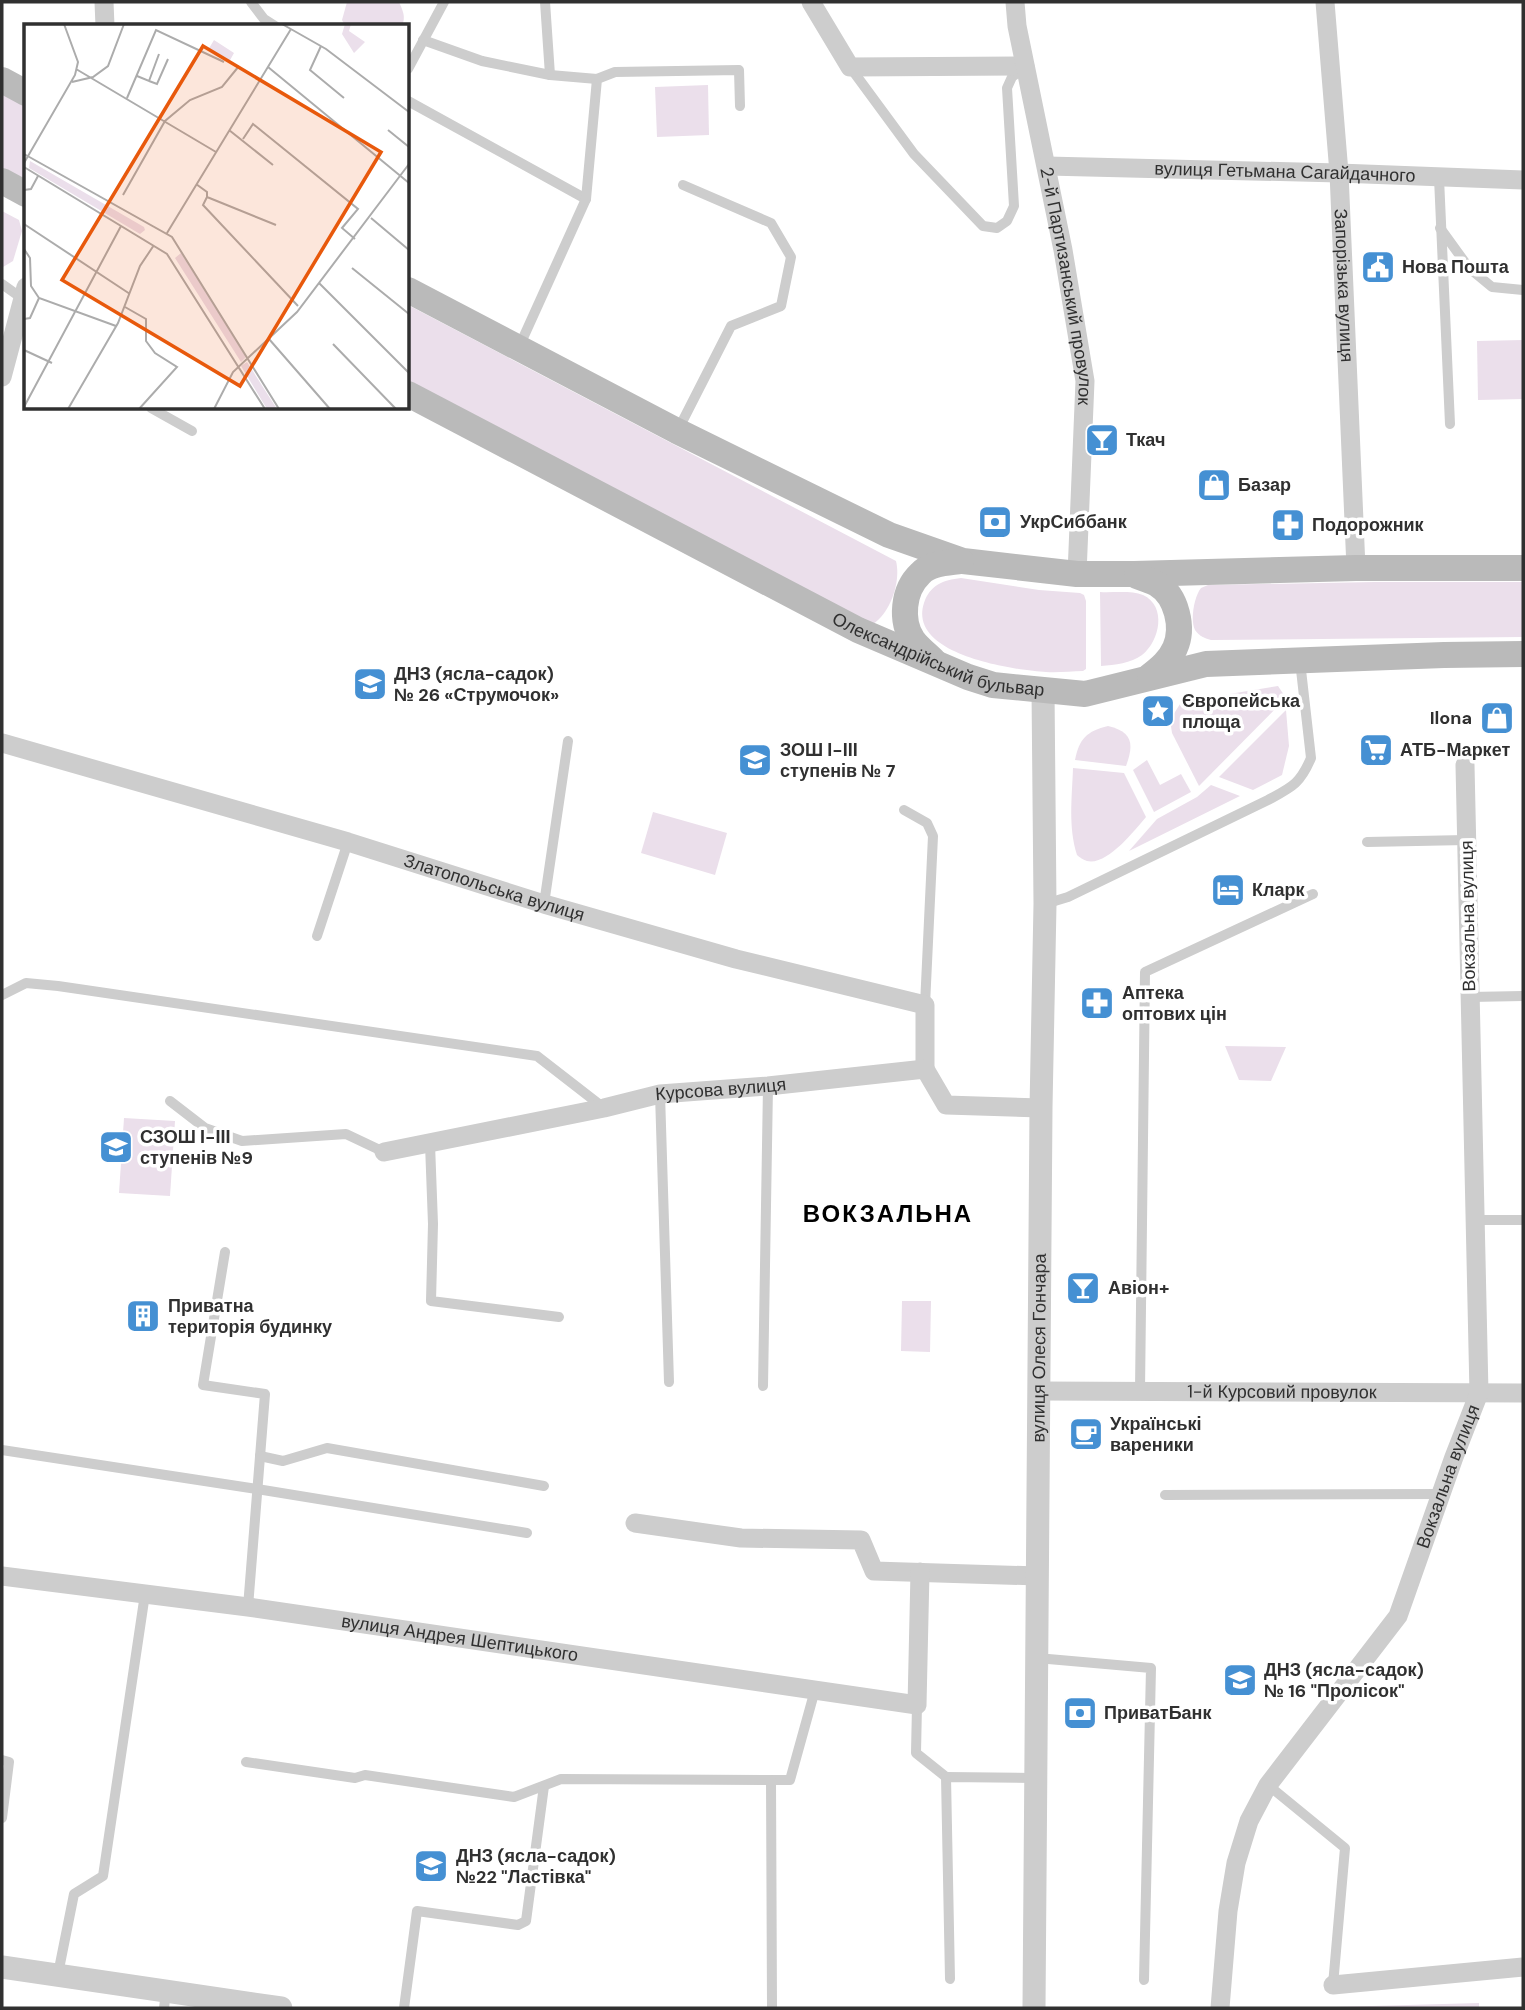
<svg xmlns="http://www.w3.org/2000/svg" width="1525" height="2010" viewBox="0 0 1525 2010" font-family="'DM Sans',sans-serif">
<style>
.green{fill:#ebdfeb}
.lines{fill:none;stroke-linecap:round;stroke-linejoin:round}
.service{stroke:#cdcdcd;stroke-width:10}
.minor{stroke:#cdcdcd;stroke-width:19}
.tertiary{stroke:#cdcdcd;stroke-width:23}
.secondary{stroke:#bababa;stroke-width:26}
.labels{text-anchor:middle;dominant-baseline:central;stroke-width:7;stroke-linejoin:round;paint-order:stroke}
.street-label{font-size:18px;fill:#303030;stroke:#fff}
.poi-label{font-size:18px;font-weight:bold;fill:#303030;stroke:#fff;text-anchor:start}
.district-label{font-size:24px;font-weight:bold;letter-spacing:2px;fill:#000;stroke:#fff}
.inset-road{fill:none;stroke:#acacac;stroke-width:2}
.view{fill:#e8590c;fill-opacity:0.15;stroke:#e8590c;stroke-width:3.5}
.inset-edge{fill:none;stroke:#303030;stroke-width:3.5}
</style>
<rect width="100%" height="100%" fill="#fff"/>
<g class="green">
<path d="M 347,2 L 399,2 C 403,11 406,17 402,26 L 345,26 L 342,20 Z"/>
<polygon points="708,85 709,135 657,137 655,87"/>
<polygon points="2,91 26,104 26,183 2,170"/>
<polygon points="2,211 19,220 22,231 13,261 3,267"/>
<path d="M 408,305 L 896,561 C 901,581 891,612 873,624 L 408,384 Z"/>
<polygon points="1523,340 1523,399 1478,400 1477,341"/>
<path d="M 961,578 L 1039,590 L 1080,593 L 1084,595 L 1086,601 L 1086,669 L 1083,671 C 1071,671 1058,673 1046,672 C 1013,670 907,655 924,603 C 930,585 943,580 961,578 Z"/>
<path d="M 1375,582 L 1523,582 L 1523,637 L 1211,640 C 1204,638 1199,636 1195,630 C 1190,620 1194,597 1201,588 L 1208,585 Z"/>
<path d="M 1100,592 C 1112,593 1131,590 1143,595 C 1167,606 1160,641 1142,655 C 1131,663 1115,665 1101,666 Z"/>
<polygon points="1278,686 1286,698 1199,786 1172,733 1170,720 1180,704 1193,700"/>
<polygon points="1286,710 1289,746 1282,775 1253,790 1219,777"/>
<path d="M 1108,726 C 1133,732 1134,744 1126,766 L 1075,760 C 1079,739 1087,731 1108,726 Z"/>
<polygon points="1147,760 1160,785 1181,774 1191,792 1154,812 1133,770"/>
<path d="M 1073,768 L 1124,773 L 1146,817 C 1134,831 1107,866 1087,861 C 1084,860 1079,857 1077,855 C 1068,827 1072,797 1073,768 Z"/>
<polygon points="1211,785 1240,796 1129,851 1157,819 1197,797"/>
<polygon points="653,812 727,833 715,875 641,853"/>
<polygon points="1225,1046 1286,1047 1271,1081 1239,1080"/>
<polygon points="124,1118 175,1121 170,1196 119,1193"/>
<polygon points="902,1301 931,1301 930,1352 901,1351"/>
<polygon points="1479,2003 1479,2008 1300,2008"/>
</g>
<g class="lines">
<g class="service">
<polyline points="251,2 264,19 275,26"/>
<polyline points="545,2 550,75"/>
<polyline points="423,40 482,61 550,75 597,79"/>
<polyline points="850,67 914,154 983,226 997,228 1007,221 1014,206 1007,88 1012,77 1022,69"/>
<polyline points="408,69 444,2"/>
<polyline points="408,101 586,199"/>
<polyline points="1439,178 1450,424"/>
<polyline points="1440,228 1469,268 1492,287 1523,290"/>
<polyline points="2,284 23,299"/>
<polyline points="519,347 586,199 597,79 615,72 739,70 740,106"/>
<polyline points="151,408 192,431"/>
<polyline points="678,430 731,326 781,306 791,257 771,223 683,185"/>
<polyline points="904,810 927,823 933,836 925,1005"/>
<polyline points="1367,842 1466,840"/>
<polyline points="544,904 568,741"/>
<path d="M 1045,904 L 1068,897 L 1268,800 C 1292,787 1300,784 1311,758 L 1300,661"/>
<polyline points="317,936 348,842"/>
<polyline points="2,995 26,983 58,986 537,1056 604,1108"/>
<polyline points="1470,997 1523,996"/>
<polyline points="660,1094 669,1382"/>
<polyline points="170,1101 205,1128 242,1141 346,1134 384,1152"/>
<polyline points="430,1144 433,1224 431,1301 559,1317"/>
<polyline points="1475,1220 1523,1220"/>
<polyline points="225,1252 203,1385 265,1394 248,1607"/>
<polyline points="763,1386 768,1086"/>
<polyline points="1140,1391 1145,972 1313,894"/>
<polyline points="2,1450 257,1489 527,1533"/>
<polyline points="260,1456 283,1461 327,1448 544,1486"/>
<polyline points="1165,1495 1441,1494"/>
<polyline points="1037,1658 1151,1668 1144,1980"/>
<polyline points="917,1705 916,1753 946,1777"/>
<polyline points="2,1760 9,1762 2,1818"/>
<polyline points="246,1762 355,1778 365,1775 514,1797 561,1779 790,1780 815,1690"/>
<polyline points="771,1780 772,2008"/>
<polyline points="1268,1785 1345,1848 1333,1985"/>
<polyline points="58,1974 74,1894 103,1876 145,1594"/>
<polyline points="950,1979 946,1777 1034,1778"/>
<polyline points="164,2008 166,1991"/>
<polyline points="404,2008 417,1911 518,1925 526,1921 544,1786"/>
</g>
<g class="minor">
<polyline points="104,2 105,26"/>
<polyline points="811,2 850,67 1025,66"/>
<path id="s1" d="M 1015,2 L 1017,26 L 1063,250 L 1085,381 L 1077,574"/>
<path id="s2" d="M 1325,2 L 1339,173 L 1356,568"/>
<path id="s3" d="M 1047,166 L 1339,173 L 1523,180"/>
<polyline points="2,377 26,287"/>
<path id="s4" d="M 2,743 L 348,842 L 544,904 L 736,959 L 925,1005 L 925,1069"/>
<path id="s5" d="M 384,1152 L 604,1108 L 660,1094 L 768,1086 L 925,1069 L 946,1105 L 1041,1108"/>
<path id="s6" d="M 1040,1391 L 1523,1393"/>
<polyline points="635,1523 741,1538 861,1540 874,1571 1038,1576"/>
<path id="s7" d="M 2,1576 L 248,1607 L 917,1705 L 920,1572"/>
<polyline points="1333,1985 1523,1967"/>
<path id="s8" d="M 1220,2008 L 1228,1911 L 1236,1863 L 1249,1821 L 1268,1785 L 1398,1616 L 1454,1457 L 1479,1393 L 1465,765"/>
</g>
<g class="tertiary">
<polyline points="2,1967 281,2008"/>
<path id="s9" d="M 1034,2008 L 1041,1108 L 1045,904 L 1043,690"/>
</g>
<g class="secondary">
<polyline points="2,80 26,93"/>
<polyline points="2,181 26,194"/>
<polyline points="408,290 677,431 889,535 963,561 1077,574 1134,574 1356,568 1523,568"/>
<path id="s10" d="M 408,394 L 858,630 L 968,677 L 993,685 L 1085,694 L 1206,664 L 1444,655 L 1523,654"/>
<path d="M 1137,576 C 1144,579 1151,581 1157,584 C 1177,596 1184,628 1175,648 C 1170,660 1160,668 1150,676"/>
<path d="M 933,660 C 927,654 918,647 913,640 C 900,621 903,590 920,574 C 930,563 948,563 961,561"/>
</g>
</g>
<defs>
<g id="civic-square" transform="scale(1.75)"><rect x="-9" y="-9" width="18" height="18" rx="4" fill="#4590d3" stroke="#fff"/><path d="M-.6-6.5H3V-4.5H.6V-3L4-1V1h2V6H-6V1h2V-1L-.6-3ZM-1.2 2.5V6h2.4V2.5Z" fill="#fff"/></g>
<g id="bar-square" transform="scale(1.75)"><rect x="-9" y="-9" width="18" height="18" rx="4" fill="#4590d3" stroke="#fff"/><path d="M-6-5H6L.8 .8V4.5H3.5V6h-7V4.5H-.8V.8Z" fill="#fff"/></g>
<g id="shop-square" transform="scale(1.75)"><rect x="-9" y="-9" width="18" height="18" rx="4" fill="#4590d3" stroke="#fff"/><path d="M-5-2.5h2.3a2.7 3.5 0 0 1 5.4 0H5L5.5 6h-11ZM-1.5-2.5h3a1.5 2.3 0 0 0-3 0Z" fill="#fff"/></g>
<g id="bank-square" transform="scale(1.75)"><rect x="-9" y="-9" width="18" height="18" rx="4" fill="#4590d3" stroke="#fff"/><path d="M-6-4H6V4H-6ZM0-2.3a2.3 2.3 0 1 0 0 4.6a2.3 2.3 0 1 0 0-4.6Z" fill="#fff"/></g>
<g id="pharmacy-square" transform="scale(1.75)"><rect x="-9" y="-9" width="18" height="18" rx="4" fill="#4590d3" stroke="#fff"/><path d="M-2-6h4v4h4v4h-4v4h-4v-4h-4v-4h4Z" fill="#fff"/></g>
<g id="school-square" transform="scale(1.75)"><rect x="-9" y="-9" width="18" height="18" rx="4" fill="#4590d3" stroke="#fff"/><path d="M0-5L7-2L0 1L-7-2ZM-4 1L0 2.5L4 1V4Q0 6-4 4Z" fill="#fff"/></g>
<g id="sight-square" transform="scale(1.75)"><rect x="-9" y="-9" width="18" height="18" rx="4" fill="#4590d3" stroke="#fff"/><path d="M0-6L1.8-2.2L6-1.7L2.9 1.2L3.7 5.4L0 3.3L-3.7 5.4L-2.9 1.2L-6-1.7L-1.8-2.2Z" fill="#fff"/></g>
<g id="supermarket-square" transform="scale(1.75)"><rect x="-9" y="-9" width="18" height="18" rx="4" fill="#4590d3" stroke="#fff"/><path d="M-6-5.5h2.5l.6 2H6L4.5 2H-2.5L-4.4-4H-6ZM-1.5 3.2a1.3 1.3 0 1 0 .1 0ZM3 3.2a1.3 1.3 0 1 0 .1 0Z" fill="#fff"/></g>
<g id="hotel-square" transform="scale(1.75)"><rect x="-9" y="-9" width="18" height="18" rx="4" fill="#4590d3" stroke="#fff"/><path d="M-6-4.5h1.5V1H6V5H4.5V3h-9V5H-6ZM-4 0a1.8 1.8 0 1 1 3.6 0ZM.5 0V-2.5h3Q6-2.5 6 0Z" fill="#fff"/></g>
<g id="building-square" transform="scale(1.75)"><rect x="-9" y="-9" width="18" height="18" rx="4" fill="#4590d3" stroke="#fff"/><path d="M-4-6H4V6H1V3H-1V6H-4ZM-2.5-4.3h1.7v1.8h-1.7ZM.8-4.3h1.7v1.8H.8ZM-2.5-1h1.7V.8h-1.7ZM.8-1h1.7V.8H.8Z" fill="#fff"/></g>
<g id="cafe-square" transform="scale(1.75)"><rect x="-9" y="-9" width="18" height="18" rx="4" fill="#4590d3" stroke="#fff"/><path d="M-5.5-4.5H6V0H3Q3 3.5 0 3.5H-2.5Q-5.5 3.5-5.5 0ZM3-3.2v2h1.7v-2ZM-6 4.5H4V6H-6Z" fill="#fff"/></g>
</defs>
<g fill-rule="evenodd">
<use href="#civic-square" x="1378" y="267"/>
<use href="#bar-square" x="1102" y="440"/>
<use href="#shop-square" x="1214" y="485"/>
<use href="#bank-square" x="995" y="522"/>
<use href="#pharmacy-square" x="1288" y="525"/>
<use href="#school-square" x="370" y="684"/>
<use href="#sight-square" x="1158" y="711"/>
<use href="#shop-square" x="1497" y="718"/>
<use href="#supermarket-square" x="1376" y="750"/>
<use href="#school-square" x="755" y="760"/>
<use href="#hotel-square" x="1228" y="890"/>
<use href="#pharmacy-square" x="1097" y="1003"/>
<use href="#school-square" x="116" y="1147"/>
<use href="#bar-square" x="1083" y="1288"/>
<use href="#building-square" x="143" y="1316"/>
<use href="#cafe-square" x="1086" y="1434"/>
<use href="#school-square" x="1240" y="1680"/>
<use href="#bank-square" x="1080" y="1713"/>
<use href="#school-square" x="431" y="1866"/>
</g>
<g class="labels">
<g class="street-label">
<text stroke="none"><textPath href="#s3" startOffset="238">вулиця Гетьмана Сагайдачного</textPath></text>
<text stroke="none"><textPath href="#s2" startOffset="284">Запорізька вулиця</textPath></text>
<text stroke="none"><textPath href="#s1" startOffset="289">2-й Партизанський провулок</textPath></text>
<text stroke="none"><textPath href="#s10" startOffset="593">Олександрійський бульвар</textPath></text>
<text stroke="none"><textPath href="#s4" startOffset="513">Златопольська вулиця</textPath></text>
<text transform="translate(1468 916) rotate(-91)">Вокзальна вулиця</text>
<text stroke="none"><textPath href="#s5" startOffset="343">Курсова вулиця</textPath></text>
<text stroke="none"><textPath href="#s9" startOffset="660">вулиця Олеся Гончара</textPath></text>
<text stroke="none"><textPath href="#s6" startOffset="242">1-й Курсовий провулок</textPath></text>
<text stroke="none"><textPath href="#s8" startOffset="592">Вокзальна вулиця</textPath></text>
<text stroke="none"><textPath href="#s7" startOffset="462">вулиця Андрея Шептицького</textPath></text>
</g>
<g class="poi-label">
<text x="1402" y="267">Нова Пошта</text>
<text x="1126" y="440">Ткач</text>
<text x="1238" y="485">Базар</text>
<text x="1020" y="522">УкрСиббанк</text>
<text x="1312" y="525">Подорожник</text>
<text x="394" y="674">ДНЗ (ясла-садок)<tspan x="394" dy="21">№ 26 «Струмочок»</tspan></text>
<text x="1182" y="701">Європейська<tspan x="1182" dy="21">площа</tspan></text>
<text x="1472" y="718" text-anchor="end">Ilona</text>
<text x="780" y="750">ЗОШ І-ІІІ<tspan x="780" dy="21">ступенів № 7</tspan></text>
<text x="1400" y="750">АТБ-Маркет</text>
<text x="1252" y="890">Кларк</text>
<text x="1122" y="993">Аптека<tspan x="1122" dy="21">оптових цін</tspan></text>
<text x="140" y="1137">СЗОШ І-ІІІ<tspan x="140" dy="21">ступенів №9</tspan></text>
<text x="1108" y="1288">Авіон+</text>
<text x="168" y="1306">Приватна<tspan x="168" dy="21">територія будинку</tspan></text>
<text x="1110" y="1424">Українські<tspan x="1110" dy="21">вареники</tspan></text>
<text x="1264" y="1670">ДНЗ (ясла-садок)<tspan x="1264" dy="21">№ 16 "Пролісок"</tspan></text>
<text x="1104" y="1713">ПриватБанк</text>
<text x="456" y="1856">ДНЗ (ясла-садок)<tspan x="456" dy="21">№22 "Ластівка"</tspan></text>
</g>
<g class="district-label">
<text x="888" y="1213">ВОКЗАЛЬНА</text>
</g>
</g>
<g transform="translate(24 24)">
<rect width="385" height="385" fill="#fff"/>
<path d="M 321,0 L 327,0 L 325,7 L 341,18 L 330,29 L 318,10 ZM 190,16 L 210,29 L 205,38 L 184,26 ZM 6,137 L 120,203 L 121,206 L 116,210 L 5,144 ZM 157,229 L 222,333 L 217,338 L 151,234 ZM 223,338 L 253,385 L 243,385 L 217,342 Z" fill="#ebdfeb"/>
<path class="inset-road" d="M 258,0 L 302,25 L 385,88M 297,22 L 286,46 L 320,74M 244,43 L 385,159M 52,45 L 192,128M 113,52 L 125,57 L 135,30M 125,57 L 133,60 L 144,35M 48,58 L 69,53 L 84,42 L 100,0M 103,74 L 132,6 L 200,38M 205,106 L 249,141M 364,106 L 385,123M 219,115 L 229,100 L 334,185 L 318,204 L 331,215M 0,130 L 148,213 L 255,385M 0,139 L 51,51 L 54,38 L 40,0M 0,143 L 143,230 L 241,385M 172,160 L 183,168 L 183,173 L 252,201M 0,166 L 7,165 L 14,152M 99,171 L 141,97 L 166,76 L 198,63 L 215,42M 183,173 L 179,181 L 274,282M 347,194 L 385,226M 0,200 L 106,270M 143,209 L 267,5M 0,225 L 6,234 L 7,262 L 15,274 L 92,302M 328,244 L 385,290M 295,259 L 385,349M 101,283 L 122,295 L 122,317 L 131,329 L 153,343 L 115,385M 0,295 L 6,294 L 15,274M 245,315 L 306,385M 309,320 L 372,385M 0,326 L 28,339M 0,383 L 97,202M 44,385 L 94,299 L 116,242 L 130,221M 190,385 L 209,348 L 273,288 L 385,140"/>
<path class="view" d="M 179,22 L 357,128 L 216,362 L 38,256 Z"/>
<rect width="385" height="385" class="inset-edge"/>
</g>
<rect width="1525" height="2010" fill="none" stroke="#303030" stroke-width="7"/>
</svg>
